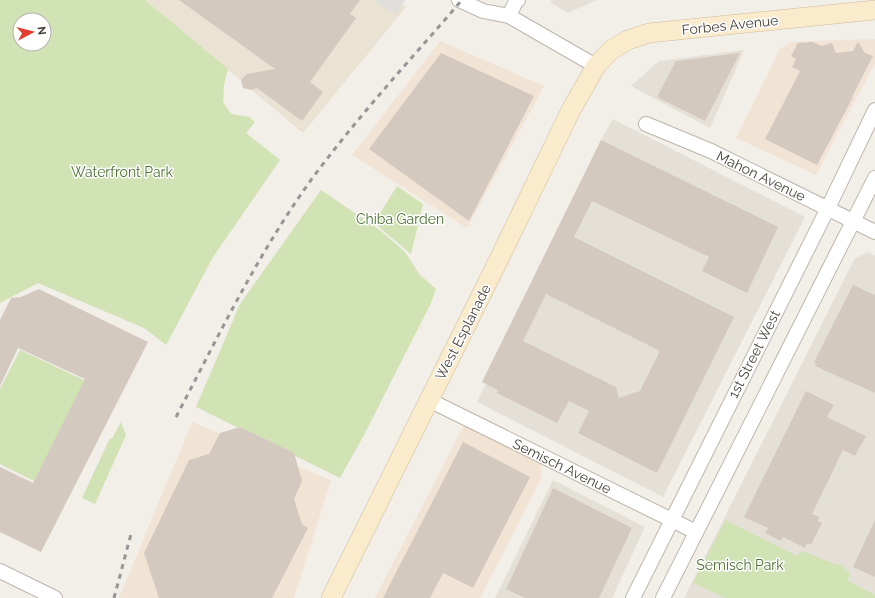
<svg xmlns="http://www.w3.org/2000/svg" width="875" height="598" viewBox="0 0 875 598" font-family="Raleway,sans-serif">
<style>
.residential{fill:#e5e0d7}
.commercial{fill:#f2e4d5}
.education{fill:#eae2d3}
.green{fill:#d1e2b5;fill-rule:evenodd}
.parking{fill:#e1dfdc}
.building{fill:#d3c9bf;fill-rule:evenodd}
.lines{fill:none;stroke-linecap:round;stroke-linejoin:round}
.minor-casing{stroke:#bdb5ab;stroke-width:16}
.secondary-casing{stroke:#cdbd9c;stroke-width:20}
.minor{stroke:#fff;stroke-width:14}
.secondary{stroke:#f9ebcb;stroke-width:19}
.rail{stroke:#969696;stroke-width:3;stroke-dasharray:5 5;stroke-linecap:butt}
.labels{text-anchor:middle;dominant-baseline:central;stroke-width:3;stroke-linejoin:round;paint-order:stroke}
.street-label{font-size:14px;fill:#453f37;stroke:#fff}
.park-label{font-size:14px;fill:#4d7131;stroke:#fff}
</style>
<rect width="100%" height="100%" fill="#f2eee8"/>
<g class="residential">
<polygon points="553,0 597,0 568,13 550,2"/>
<polygon points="744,50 710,128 631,86 659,61"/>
<polygon points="613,119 805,217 663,497 477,402 601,140"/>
<polygon points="869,252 875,256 875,598 684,598 855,258"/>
<polygon points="553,480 645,527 612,598 495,598"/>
</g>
<g class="commercial">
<polygon points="871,39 875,39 875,63 816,175 736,138 780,49 790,42"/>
<polygon points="440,41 544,86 467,228 352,155"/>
<polygon points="192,422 331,480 294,598 119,598"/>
<polygon points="464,425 541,463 541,479 480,598 375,598"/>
</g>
<polygon class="education" points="145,0 394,0 406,7 303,133"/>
<g class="green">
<path d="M 0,0 L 145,0 L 228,69 L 224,85 L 223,102 L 231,114 L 249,117 L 255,122 L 246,133 L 280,160 L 213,257 L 166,345 L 144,328 L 38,283 L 0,303 ZM 20,20 L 44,20 L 44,44 L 20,44 Z"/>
<polygon points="397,186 423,204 411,254 374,223"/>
<polygon points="321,190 381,231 405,252 420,275 436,289 431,303 364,435 340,478 196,407 240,304"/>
<polygon points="20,350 86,381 34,481 0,464 0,389"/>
<polygon points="121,422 126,435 95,504 82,498 110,438 112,439"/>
<polygon points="725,520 797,556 800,552 805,552 835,564 842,565 849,572 849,575 848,581 875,595 875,598 725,598 693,583"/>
</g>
<polygon class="parking" points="375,0 405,0 397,14 374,2"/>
<g class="building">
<polygon points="179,0 360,0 350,14 356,18 310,82 323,92 302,121 257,88 251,90 243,88 241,80 247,74 275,69"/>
<polygon points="812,42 822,46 832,43 836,53 853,51 858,42 865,53 873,56 852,97 853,97 817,165 765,139 800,71 792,67 796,59 791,56 798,43"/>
<polygon points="441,53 534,96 469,221 369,149"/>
<polygon points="740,53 705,121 657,97 676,61"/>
<path d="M 601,140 L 778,227 L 747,293 L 702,271 L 709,257 L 592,201 L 574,237 L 734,317 L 657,473 L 578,433 L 589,411 L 569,401 L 557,423 L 497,393 L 498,390 L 482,382 ZM 546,294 L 660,351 L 640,391 L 619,398 L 616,387 L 523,341 Z"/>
<polygon points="853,285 875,295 875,393 815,366 817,364 814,362"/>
<polygon points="39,289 148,342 41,552 0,532 0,467 33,483 85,379 18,348 0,386 0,320 11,298 21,297"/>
<polygon points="806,391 834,405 827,417 866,436 855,456 843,450 812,514 819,517 818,521 822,523 811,545 807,543 805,548 783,537 781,541 765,533 768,528 744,517"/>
<polygon points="240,427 294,453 302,481 294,499 302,524 308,528 272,598 159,598 144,553 189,460 209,454 220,433"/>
<polygon points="463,442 530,477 473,588 443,573 430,598 383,598"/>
<polygon points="553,488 632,528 599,598 525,598 506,589"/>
<polygon points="875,520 875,577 853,567"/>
</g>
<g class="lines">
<g class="minor-casing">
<g id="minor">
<polyline points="459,0 483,11 509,16 596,66"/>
<polyline points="509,16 515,3 518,0"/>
<polyline points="646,124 711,151 875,232"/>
<polyline points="429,400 696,532"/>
<polyline points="0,571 55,598"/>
<polyline points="633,598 828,208 875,110"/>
<polyline points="663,598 875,178"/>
</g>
</g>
<g class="secondary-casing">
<polyline id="secondary" points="331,598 502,253 571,110 596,66 611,50 628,40 649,33 875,10"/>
</g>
<use href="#minor" class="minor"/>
<use href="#secondary" class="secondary"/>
<g class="rail">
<path d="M 176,417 C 219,335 259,251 314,176 C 360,114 412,58 462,0"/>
<polyline points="114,598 131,534"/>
</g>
</g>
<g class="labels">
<g class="street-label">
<text transform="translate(730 25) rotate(-6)">Forbes Avenue</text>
<text transform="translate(761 176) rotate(26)">Mahon Avenue</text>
<text transform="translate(463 332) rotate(-63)">West Esplanade</text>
<text transform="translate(754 354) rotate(-63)">1st Street West</text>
<text transform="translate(562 466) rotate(26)">Semisch Avenue</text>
</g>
<g class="park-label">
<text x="122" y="172">Waterfront Park</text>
<text x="400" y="219">Chiba Garden</text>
<text x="740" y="565">Semisch Park</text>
</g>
</g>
<g transform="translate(32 32) rotate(83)"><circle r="19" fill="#ffffff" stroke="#b5b2af"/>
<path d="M0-3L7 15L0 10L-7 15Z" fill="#e43c2e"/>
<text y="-6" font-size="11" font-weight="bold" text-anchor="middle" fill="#453f37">N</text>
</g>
</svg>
